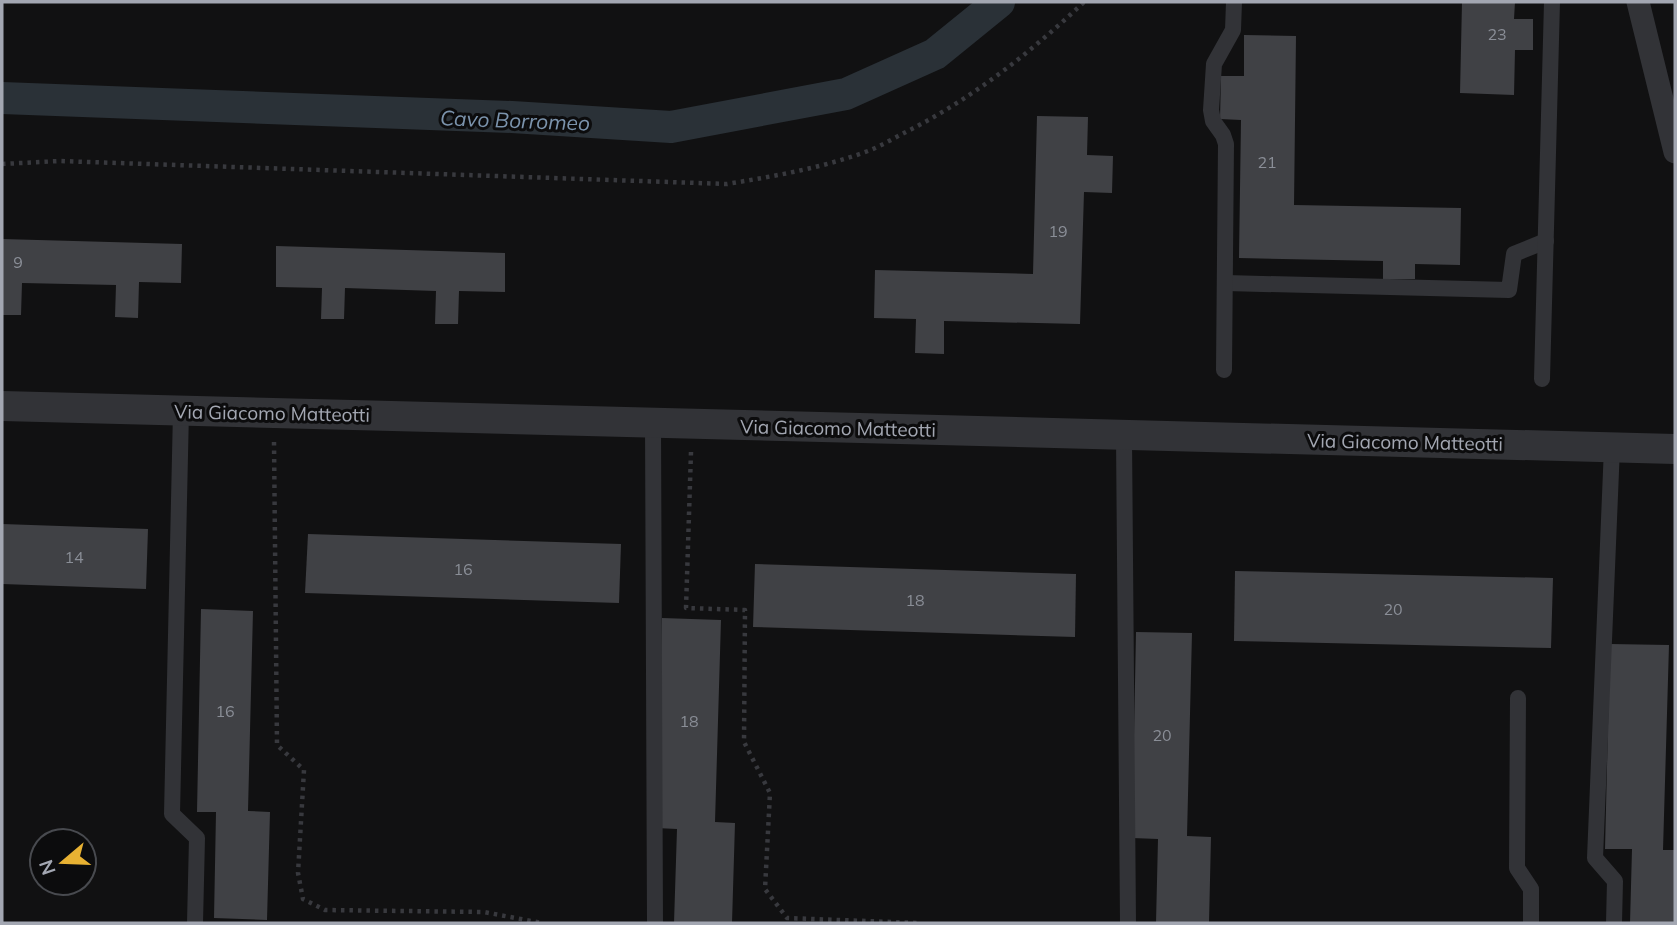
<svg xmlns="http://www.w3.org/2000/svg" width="1677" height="925" viewBox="0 0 1677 925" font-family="Mulish,sans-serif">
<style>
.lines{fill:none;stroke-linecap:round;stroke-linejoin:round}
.canal{stroke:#2a3137;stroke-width:32}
.building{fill:#404145}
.path{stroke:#38393e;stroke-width:4.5;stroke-dasharray:3.5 5;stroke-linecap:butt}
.service{stroke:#323337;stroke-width:16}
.pedestrian{stroke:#323337;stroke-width:23}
.minor{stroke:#323337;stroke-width:30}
.labels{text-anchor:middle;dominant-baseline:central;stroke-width:6;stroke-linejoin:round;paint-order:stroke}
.number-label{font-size:16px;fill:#8a8e97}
.street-label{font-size:19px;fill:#a3a7b2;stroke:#0c0c0d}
.water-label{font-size:21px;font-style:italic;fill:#7b93ac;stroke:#0c0c0d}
</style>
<rect width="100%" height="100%" fill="#111112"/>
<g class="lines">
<polyline class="canal" points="2,98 512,117 671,127 846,94 935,54 999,2"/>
</g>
<g class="building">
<polygon points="1462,2 1515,2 1514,19 1533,19 1533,50 1515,50 1514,95 1460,93"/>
<polygon points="1244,35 1296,36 1294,205 1461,208 1460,265 1415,264 1415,279 1383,279 1383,261 1239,258 1241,120 1220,119 1221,76 1244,76"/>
<polygon points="1037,116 1088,117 1087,155 1113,156 1112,193 1084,192 1080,324 944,321 944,354 915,353 916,319 874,318 875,270 1033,274"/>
<polygon points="2,239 182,244 181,283 139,282 138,318 115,317 116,285 22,283 21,315 2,315"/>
<polygon points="276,246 505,253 505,292 459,291 458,324 435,324 436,291 345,288 344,319 321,319 322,288 276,287"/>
<polygon points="2,524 148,529 146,589 2,584"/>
<polygon points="308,534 621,544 619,603 305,593"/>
<polygon points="755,564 1076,574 1075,637 753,627"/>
<polygon points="1235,571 1553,578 1551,648 1234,641"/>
<polygon points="201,609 253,611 248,811 270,812 267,920 214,918 216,812 197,812"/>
<polygon points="662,618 721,620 715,822 735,823 732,923 674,923 677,829 656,828"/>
<polygon points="1136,632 1192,633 1187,836 1211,837 1209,923 1156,923 1158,839 1132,838"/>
<polygon points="1610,644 1669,645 1663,850 1675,850 1675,923 1630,923 1632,849 1605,849"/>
</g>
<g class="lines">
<g class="path">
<path d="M 2,164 L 60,161 L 727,184 C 775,176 822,168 868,151 C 881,146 894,138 906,132 C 973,98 1030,53 1084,2"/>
<polyline points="274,442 277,745 304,770 298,873 303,899 325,910 484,912 542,923"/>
<polyline points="691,452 686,608 745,610 744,742 770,793 765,889 787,918 918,923"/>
</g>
<g class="service">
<polyline points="1226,283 1509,290 1514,254 1546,241"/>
<polyline points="1224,370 1226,144 1223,135 1213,121 1211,110 1214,64 1233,30 1234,2"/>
<polyline points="1542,379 1552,2"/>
<polyline points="181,411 172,814 197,838 195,923"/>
<polyline points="653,423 655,923"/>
<polyline points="1124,436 1128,923"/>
<polyline points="1612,447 1595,858 1615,881 1614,923"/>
<polyline points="1518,698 1517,868 1531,889 1531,923"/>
</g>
<polyline class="pedestrian" points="1638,2 1675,152"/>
<polyline class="minor" points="2,406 1675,449"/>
</g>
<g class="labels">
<g class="number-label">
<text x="1497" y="34">23</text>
<text x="1267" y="162">21</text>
<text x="1058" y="231">19</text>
<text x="18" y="262">9</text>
<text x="74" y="557">14</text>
<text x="463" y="569">16</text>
<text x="915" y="600">18</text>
<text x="1393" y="609">20</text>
<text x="225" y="711">16</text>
<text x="689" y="721">18</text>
<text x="1162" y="735">20</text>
</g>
<g class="street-label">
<text transform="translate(272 413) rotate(1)">Via Giacomo Matteotti</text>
<text transform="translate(838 428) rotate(1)">Via Giacomo Matteotti</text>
<text transform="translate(1405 442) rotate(1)">Via Giacomo Matteotti</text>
</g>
<g class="water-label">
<text transform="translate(515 120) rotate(2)">Cavo Borromeo</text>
</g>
</g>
<rect width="1677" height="925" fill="none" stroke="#a3a7b2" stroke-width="7"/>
<g transform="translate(63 862) rotate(251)"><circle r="33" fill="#0c0c0d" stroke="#484a4f" stroke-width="2"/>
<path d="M0-5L12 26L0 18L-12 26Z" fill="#e8b233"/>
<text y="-10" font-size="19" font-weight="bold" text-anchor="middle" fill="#a3a7b2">N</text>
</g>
</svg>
